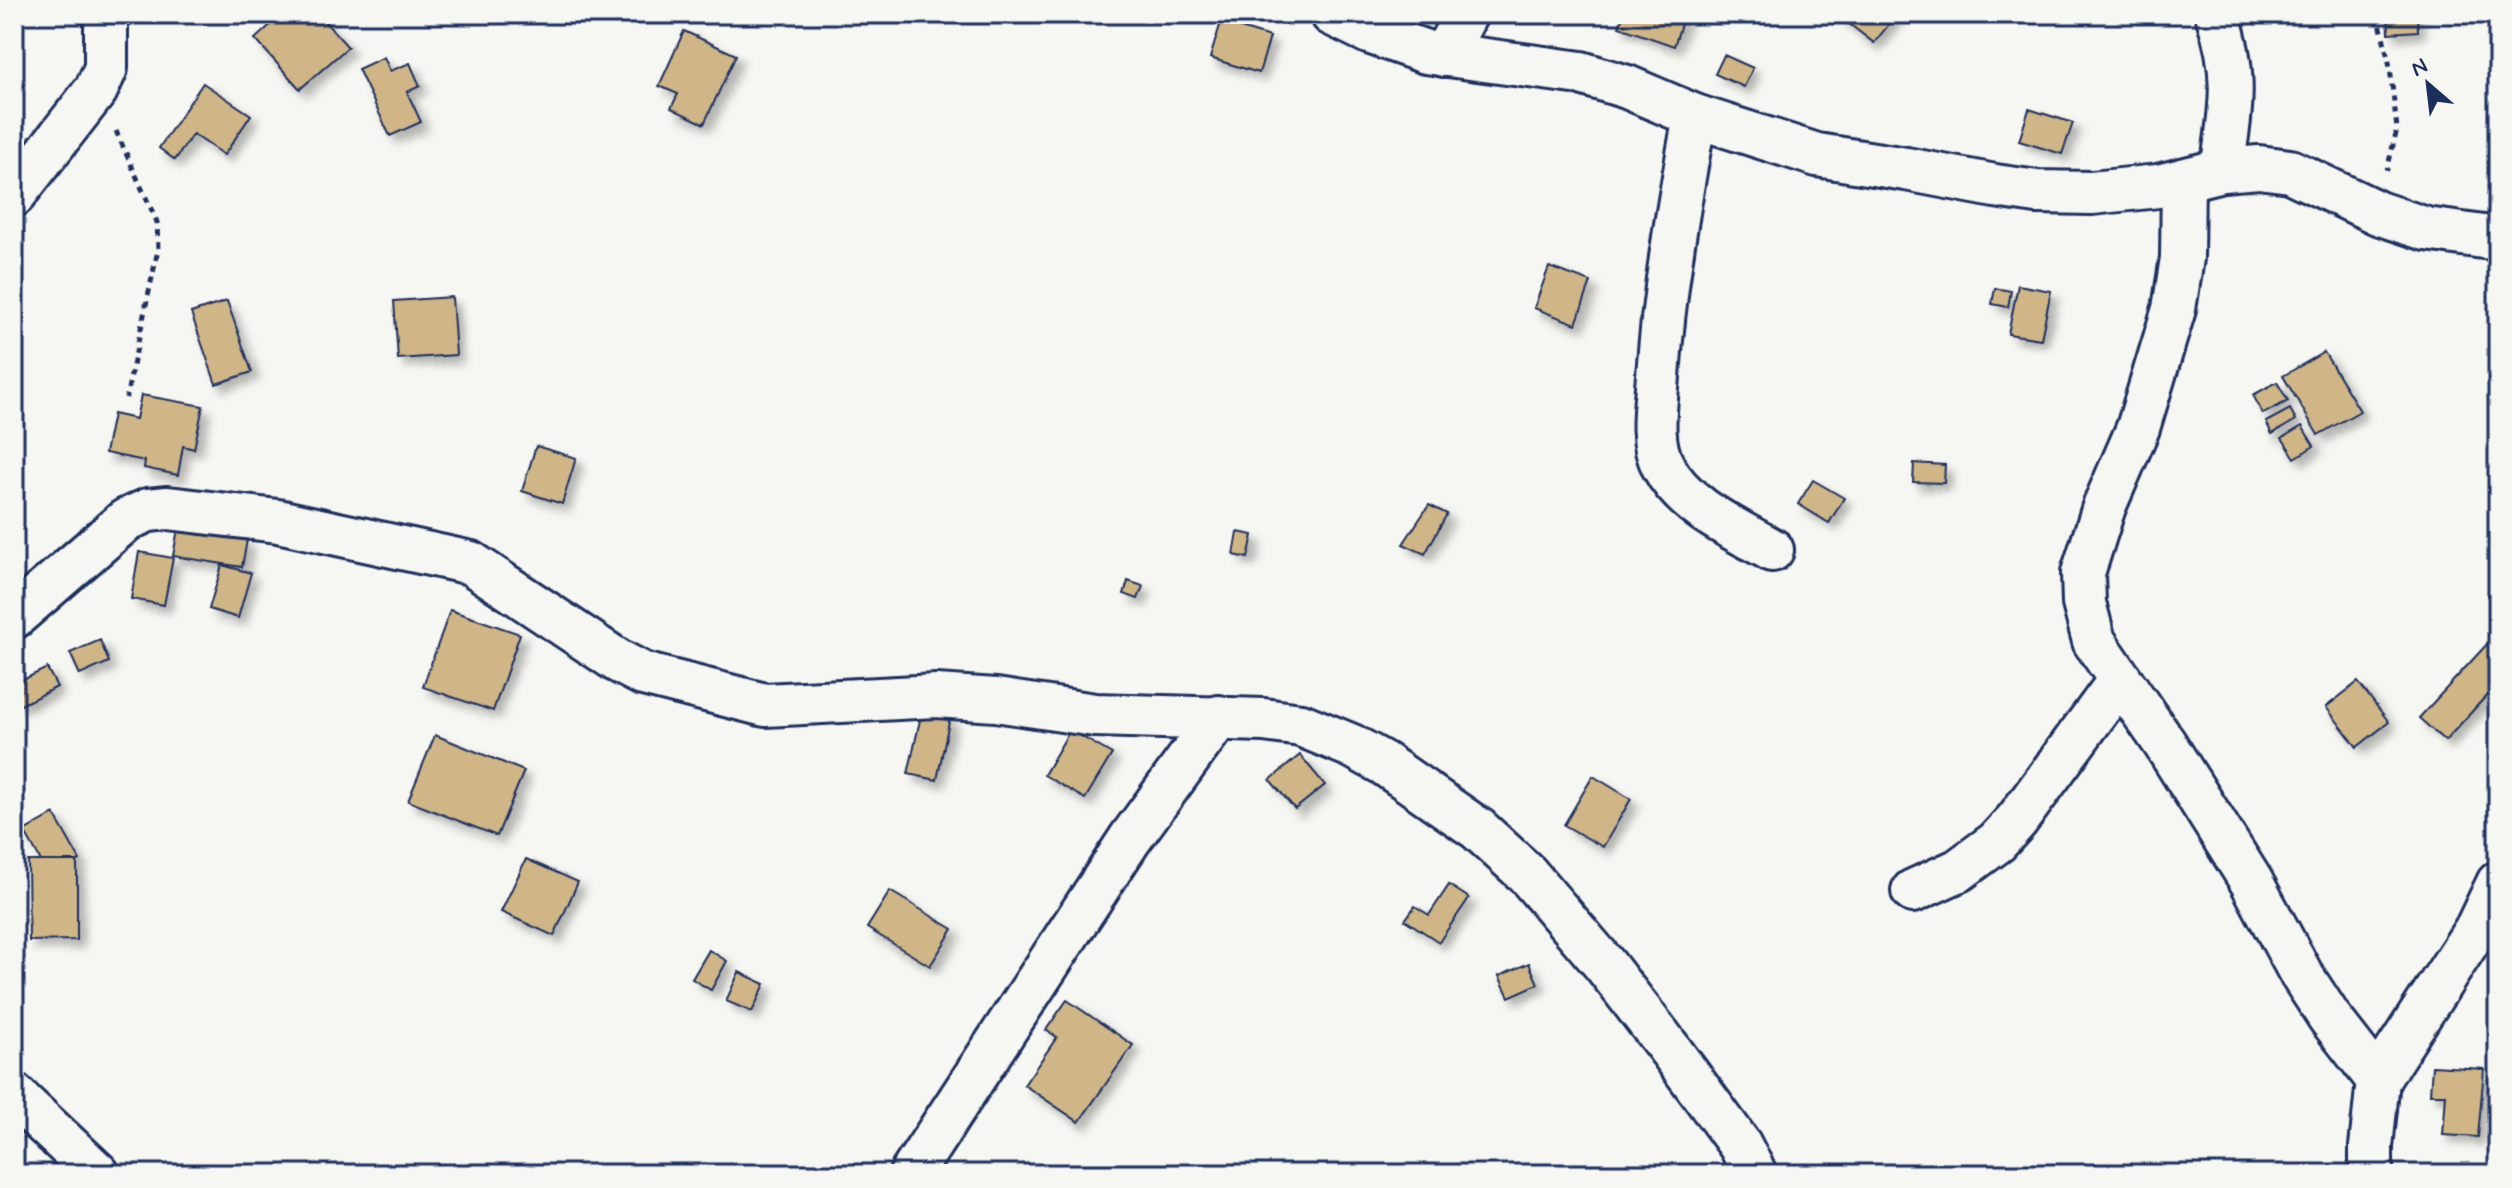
<svg xmlns="http://www.w3.org/2000/svg" width="2512" height="1188" viewBox="0 0 2512 1188" font-family="Mynerve,sans-serif">
<style>
.building{fill:#d0b586;stroke:#1b2f5e;stroke-width:2;filter:url(#shadow)}
.lines{fill:none;stroke-linecap:round;stroke-linejoin:round}
.minor-casing{stroke:#1b2f5e;stroke-width:48}
.path{stroke:#1b2f5e;stroke-width:5;stroke-dasharray:6 6;stroke-linecap:butt}
.minor{stroke:#f6f6f2;stroke-width:42}
</style>
<defs>
<filter id="shadow"><feDropShadow dx="7" dy="7" stdDeviation="4" flood-color="#0004"/></filter>
</defs>
<rect width="100%" height="100%" fill="#f6f6f2"/>
<filter id="ink" filterUnits="userSpaceOnUse"><feTurbulence type="fractalNoise" baseFrequency=".0125" numOctaves="2"/><feDisplacementMap in="SourceGraphic" scale="16" xChannelSelector="R" yChannelSelector="G"/><feConvolveMatrix kernelMatrix="1 2 1 2 8 2 1 2 1" color-interpolation-filters="sRGB"/></filter>
<g filter="url(#ink)">
<g class="building">
<polygon points="282,14 318,14 348,47 300,89 255,39"/>
<polygon points="1624,14 1680,14 1684,15 1674,46 1619,27"/>
<polygon points="1843,14 1897,14 1874,43 1840,17"/>
<polygon points="2388,14 2417,14 2418,31 2389,33"/>
<polygon points="1221,22 1270,37 1259,73 1210,58"/>
<polygon points="684,31 736,55 704,124 671,108 678,94 659,86"/>
<polygon points="1724,55 1753,68 1744,87 1715,74"/>
<polygon points="384,57 390,71 410,63 420,86 407,92 421,122 390,136 358,69"/>
<polygon points="203,83 251,115 224,155 193,134 175,160 159,148"/>
<polygon points="2029,109 2073,123 2062,154 2019,141"/>
<polygon points="1549,267 1591,282 1576,324 1534,308"/>
<polygon points="2018,285 2051,291 2041,339 2008,334"/>
<polygon points="1995,288 2011,291 2008,307 1992,304"/>
<polygon points="452,297 456,355 398,359 394,301"/>
<polygon points="227,301 252,372 216,384 191,313"/>
<polygon points="2324,352 2360,411 2318,435 2283,376"/>
<polygon points="2277,382 2288,401 2263,414 2253,395"/>
<polygon points="141,395 203,406 194,449 183,446 178,475 144,468 145,461 105,453 113,414 136,419"/>
<polygon points="2290,409 2296,420 2272,434 2266,422"/>
<polygon points="2302,426 2314,446 2295,458 2282,438"/>
<polygon points="536,446 576,458 562,504 522,491"/>
<polygon points="1914,463 1945,465 1944,483 1913,482"/>
<polygon points="1813,480 1844,498 1829,523 1798,504"/>
<polygon points="1429,505 1447,514 1425,554 1403,544"/>
<polygon points="178,529 247,540 242,567 173,556"/>
<polygon points="1238,532 1253,535 1248,558 1234,555"/>
<polygon points="139,552 173,558 164,605 131,599"/>
<polygon points="222,565 251,573 238,618 209,609"/>
<polygon points="1128,581 1143,586 1138,599 1124,594"/>
<polygon points="450,610 520,634 493,711 423,687"/>
<polygon points="100,640 109,662 80,675 70,653"/>
<polygon points="2489,642 2498,650 2498,683 2445,741 2419,718"/>
<polygon points="47,668 57,687 19,706 14,696 14,684"/>
<polygon points="2358,682 2389,722 2357,747 2326,707"/>
<polygon points="922,711 950,717 937,780 908,774"/>
<polygon points="1070,730 1112,754 1085,799 1044,775"/>
<polygon points="435,735 524,771 497,836 408,801"/>
<polygon points="1300,755 1325,785 1295,809 1270,780"/>
<polygon points="1593,776 1631,799 1603,847 1564,825"/>
<polygon points="54,814 80,860 50,877 24,831"/>
<polygon points="526,859 578,882 554,936 501,912"/>
<polygon points="28,861 77,861 77,940 29,941"/>
<polygon points="1449,885 1469,898 1439,942 1405,920 1415,906 1429,915"/>
<polygon points="890,891 953,929 930,966 867,928"/>
<polygon points="709,950 727,961 711,990 692,979"/>
<polygon points="1529,963 1538,984 1509,997 1499,976"/>
<polygon points="739,972 765,984 752,1012 726,1001"/>
<polygon points="1067,1000 1133,1045 1079,1122 1024,1085 1057,1037 1046,1030"/>
<polygon points="2432,1066 2484,1069 2478,1137 2443,1135 2446,1094 2430,1094"/>
</g>
<g class="lines">
<g class="minor-casing">
<g id="minor">
<polyline points="1332,14 1369,32 1426,52 1581,73 1627,87 1695,116 1817,155 1906,169 1995,186 2037,192 2092,193 2158,186 2222,170 2259,167 2290,171 2378,213 2426,229 2498,239"/>
<path d="M 2217,14 C 2238,75 2231,108 2222,170"/>
<polyline points="1444,55 1466,14"/>
<path d="M 1695,116 C 1679,203 1664,288 1658,376 C 1656,404 1649,440 1663,466 C 1684,507 1733,528 1772,550"/>
<polyline points="2183,180 2182,258 2174,309 2138,428 2104,507 2083,573 2084,603 2094,641 2165,744 2251,881 2301,974 2329,1017 2378,1080"/>
<polyline points="14,195 96,90 106,68 106,14"/>
<polyline points="14,617 126,520 148,510 168,508 278,521 471,563 618,661 643,674 765,705 936,696 996,700 1095,715 1264,720 1301,725 1352,746 1383,763 1478,829 1527,874 1605,965 1671,1051 1740,1145 1755,1174"/>
<polyline points="1913,891 1959,870 1997,842 2017,820 2120,680"/>
<polyline points="14,1095 98,1174"/>
<polyline points="911,1174 1130,839 1219,717"/>
<polyline points="2371,1174 2371,1147 2378,1080 2476,929 2498,883"/>
</g>
</g>
<g class="path">
<polyline points="2378,14 2390,67 2397,129 2387,170"/>
<polyline points="116,131 157,222 158,250 126,398"/>
</g>
<use href="#minor" class="minor"/>
</g>
</g>
<rect width="2512" height="1188" fill="none" stroke="#f6f6f2" stroke-width="48"/>
<rect x="24" y="24" width="2464" height="1140" fill="none" stroke="#1b2f5e" stroke-width="3" filter="url(#ink)"/>
<g transform="translate(2428 84) rotate(332)" stroke="#f6f6f2" stroke-width="6" paint-order="stroke">
<path d="M0-6L14 30L0 20L-14 30Z" fill="#1b2f5e"/>
<text y="-12" font-size="22" font-weight="bold" text-anchor="middle" fill="#1b2f5e">N</text>
</g>
</svg>
